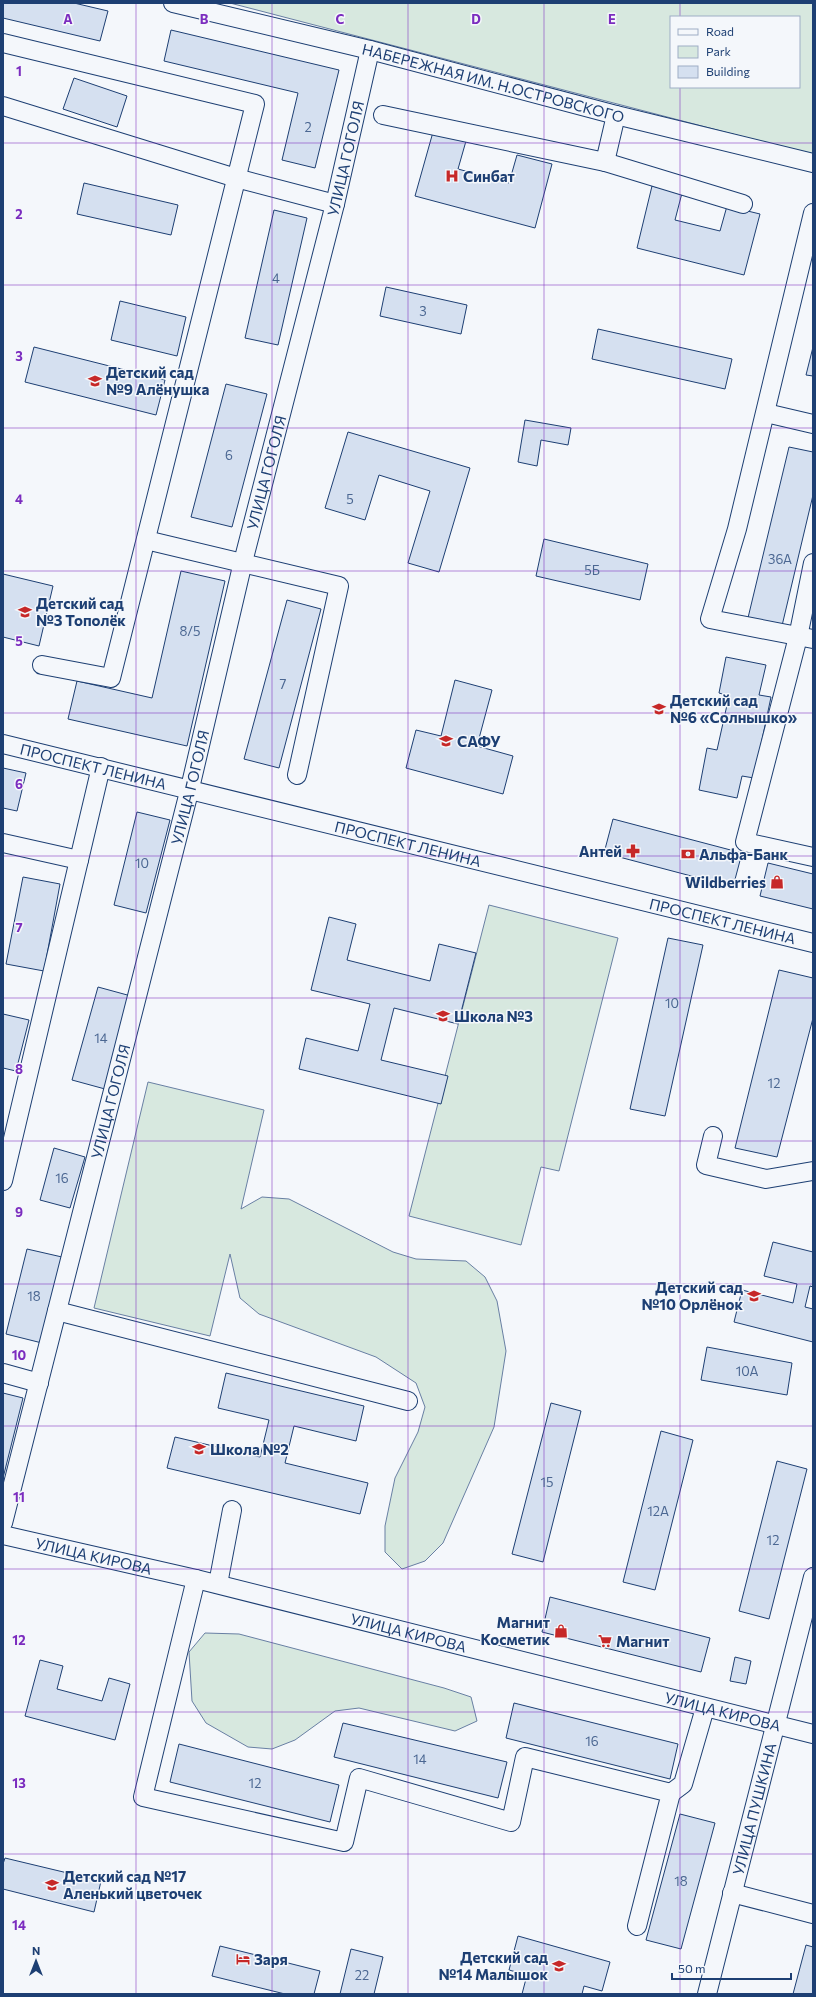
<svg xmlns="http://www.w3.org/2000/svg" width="816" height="1997" viewBox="0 0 816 1997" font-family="Commissioner,sans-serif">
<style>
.green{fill:#d7e8df;stroke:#687fa3;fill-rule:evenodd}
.building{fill:#d5e0f0;stroke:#1d3f73}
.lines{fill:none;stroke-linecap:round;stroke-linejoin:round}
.minor-casing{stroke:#1d3f73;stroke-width:20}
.minor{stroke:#f4f7fb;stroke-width:18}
.grid{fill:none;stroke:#7b2cbf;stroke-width:1;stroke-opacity:0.55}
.labels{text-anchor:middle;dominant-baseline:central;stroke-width:3;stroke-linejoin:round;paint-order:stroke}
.number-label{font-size:13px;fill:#4b6792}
.street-label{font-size:15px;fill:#1d3f73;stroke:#f4f7fb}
.poi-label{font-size:15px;font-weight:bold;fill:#1d3f73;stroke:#f4f7fb;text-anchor:start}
.grid-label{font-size:13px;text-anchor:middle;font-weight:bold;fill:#7b2cbf;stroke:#f4f7fb;stroke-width:3;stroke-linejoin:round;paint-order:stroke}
</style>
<rect width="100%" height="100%" fill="#f4f7fb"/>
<g class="green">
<path d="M 230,3 L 813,3 L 813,155 ZM 671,17 L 799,17 L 799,87 L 671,87 Z"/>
<polygon points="489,905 618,938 559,1171 541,1167 521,1245 409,1216"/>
<polygon points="148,1082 264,1110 241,1209 262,1197 289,1199 393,1252 416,1259 466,1261 485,1277 497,1301 506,1351 494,1427 443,1543 425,1561 402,1569 385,1552 385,1526 395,1478 418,1432 425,1407 416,1383 376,1357 259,1314 240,1298 230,1254 210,1336 94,1308"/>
<polygon points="205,1633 239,1634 444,1688 471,1697 477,1721 455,1731 359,1708 335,1711 295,1740 272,1749 248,1747 206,1723 192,1701 189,1652"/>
</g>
<g class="building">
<polygon points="3,3 74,3 108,11 100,41 3,18"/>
<polygon points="171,30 339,70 315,168 282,160 298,93 164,61"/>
<polygon points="74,78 127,96 117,127 63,109"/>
<polygon points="433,132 466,141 458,169 509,183 517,155 552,164 535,228 415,196"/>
<polygon points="84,183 178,205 171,235 77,214"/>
<polygon points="652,186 682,193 675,220 720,231 727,206 760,214 744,275 637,248"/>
<polygon points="274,210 307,218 278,345 245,338"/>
<polygon points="386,287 467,305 461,334 380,316"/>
<polygon points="120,301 186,317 177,356 111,340"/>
<polygon points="598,329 732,359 725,389 592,359"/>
<polygon points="34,347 165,380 156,415 25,382"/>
<polygon points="813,347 813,376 806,375"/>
<polygon points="226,384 267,394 232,527 191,517"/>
<polygon points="525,420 571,428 568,445 541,440 537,466 518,462"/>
<polygon points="348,432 470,468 439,572 408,563 430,491 379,475 365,520 325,508"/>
<polygon points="789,447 813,452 813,495 781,630 747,622"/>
<polygon points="544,539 648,564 640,600 536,576"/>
<polygon points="181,571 225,581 187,746 68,719 77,681 152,698"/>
<polygon points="3,574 53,586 39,646 3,637"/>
<polygon points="287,600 321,609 279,768 244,759"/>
<polygon points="726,657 766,665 759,695 771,697 754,778 742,776 737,798 699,790 707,748 717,750 729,696 719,693"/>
<polygon points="455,680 492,690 477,746 513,756 503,794 406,768 416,730 441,736"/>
<polygon points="3,768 26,773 17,811 3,808"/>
<polygon points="137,812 170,820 146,913 114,905"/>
<polygon points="613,819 742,853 733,887 604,853"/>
<polygon points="768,863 813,874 813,909 760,896"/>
<polygon points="23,877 60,884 44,971 6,964"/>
<polygon points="329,917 356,924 347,960 430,981 439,944 476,953 458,1024 394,1008 381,1060 448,1076 441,1104 299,1069 306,1038 358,1051 370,1004 311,990"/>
<polygon points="668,938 703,945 665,1116 630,1109"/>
<polygon points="779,970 813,978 813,1018 777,1157 735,1148"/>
<polygon points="98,987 131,996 105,1089 72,1080"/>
<polygon points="3,1014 29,1020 16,1071 3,1068"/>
<polygon points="54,1148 85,1157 70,1208 40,1200"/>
<polygon points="773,1242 813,1252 813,1287 810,1286 805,1307 813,1309 813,1342 734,1322 742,1290 793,1303 797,1284 764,1276"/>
<polygon points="27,1249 62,1257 42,1343 6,1334"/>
<polygon points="707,1347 792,1363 787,1395 701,1380"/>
<polygon points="226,1373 364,1406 356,1441 294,1426 285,1463 368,1483 360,1514 167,1468 175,1437 260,1457 269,1420 218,1408"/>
<polygon points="3,1393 23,1398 3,1478"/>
<polygon points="551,1403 581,1411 543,1562 512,1554"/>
<polygon points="661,1431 693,1440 655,1590 623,1582"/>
<polygon points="777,1461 807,1469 769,1619 739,1611"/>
<polygon points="550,1597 710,1638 701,1672 542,1632"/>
<polygon points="735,1657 751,1661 746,1684 730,1681"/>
<polygon points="40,1660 63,1666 57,1689 102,1701 109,1678 130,1684 115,1740 25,1716"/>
<polygon points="514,1703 678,1744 670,1779 506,1738"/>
<polygon points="343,1723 507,1762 498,1798 334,1757"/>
<polygon points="179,1744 339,1785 330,1822 170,1782"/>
<polygon points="680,1814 715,1823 681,1949 646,1940"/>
<polygon points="5,1858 101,1881 94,1912 3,1889 3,1864"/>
<polygon points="518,1936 610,1962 602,1991 584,1986 582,1994 522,1994 527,1975 509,1970"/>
<polygon points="806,1945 813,1947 813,1994 793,1994"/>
<polygon points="220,1946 320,1971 314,1994 285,1994 212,1976"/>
<polygon points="351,1949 383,1957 374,1994 340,1994"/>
</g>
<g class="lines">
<g class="minor-casing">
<g id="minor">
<path id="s1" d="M 173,3 L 370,50 L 616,115 L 813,163"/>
<polyline points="3,43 255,104 111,678 42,665"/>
<polyline points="3,106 236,178 335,204"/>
<polyline points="383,115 605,162 743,204"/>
<polyline points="605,162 616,115"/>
<polyline points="813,213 737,529 710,619 813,639"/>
<polyline points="766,413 813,424"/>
<polyline points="146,540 339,586 297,775"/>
<polyline points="813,563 798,637 745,842 813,857"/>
<path id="s2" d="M 3,744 L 813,943"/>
<polyline points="3,843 79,860"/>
<polyline points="713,1136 706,1165 766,1179 813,1171"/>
<polyline points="3,1181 101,767"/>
<polyline points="57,1311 408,1401"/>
<polyline points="3,1373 39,1383"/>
<path id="s3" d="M 3,1523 L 190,788 L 243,562 L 335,204 L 370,50"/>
<path id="s4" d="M 3,1535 L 196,1579 L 813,1734"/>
<polyline points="196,1579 143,1797 344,1842 359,1778 511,1822 525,1757 671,1793 637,1926"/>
<polyline points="218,1584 232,1510"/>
<polyline points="671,1793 683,1784 705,1708"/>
<polyline points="732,1893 813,1914"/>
<path id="s5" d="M 707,1994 L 813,1577"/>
</g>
</g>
<use href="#minor" class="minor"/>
</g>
<path class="grid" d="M 136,3 L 136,1994M 272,3 L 272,1994M 408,3 L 408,1994M 544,3 L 544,1994M 680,3 L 680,17M 680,87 L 680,1994M 3,143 L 813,143M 3,285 L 813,285M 3,428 L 813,428M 3,571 L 813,571M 3,713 L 813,713M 3,856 L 813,856M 3,998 L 813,998M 3,1141 L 813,1141M 3,1284 L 813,1284M 3,1426 L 813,1426M 3,1569 L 813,1569M 3,1712 L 813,1712M 3,1854 L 813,1854"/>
<defs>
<g id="hospital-bare" transform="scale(1.08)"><path d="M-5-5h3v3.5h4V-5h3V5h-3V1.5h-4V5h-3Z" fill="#c62828" stroke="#f4f7fb" stroke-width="2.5" paint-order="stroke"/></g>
<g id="school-bare" transform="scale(1.08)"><path d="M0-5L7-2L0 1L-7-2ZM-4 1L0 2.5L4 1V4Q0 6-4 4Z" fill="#c62828" stroke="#f4f7fb" stroke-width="2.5" paint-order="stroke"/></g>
<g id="university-bare" transform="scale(1.08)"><path d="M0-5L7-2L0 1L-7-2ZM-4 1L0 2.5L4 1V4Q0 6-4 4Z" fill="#c62828" stroke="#f4f7fb" stroke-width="2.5" paint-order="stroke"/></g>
<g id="pharmacy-bare" transform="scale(1.08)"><path d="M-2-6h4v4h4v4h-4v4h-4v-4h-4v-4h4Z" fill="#c62828" stroke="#f4f7fb" stroke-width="2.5" paint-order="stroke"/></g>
<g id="bank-bare" transform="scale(1.08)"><path d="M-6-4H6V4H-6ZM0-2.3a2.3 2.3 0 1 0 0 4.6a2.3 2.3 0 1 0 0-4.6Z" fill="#c62828" stroke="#f4f7fb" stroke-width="2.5" paint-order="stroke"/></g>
<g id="shop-bare" transform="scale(1.08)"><path d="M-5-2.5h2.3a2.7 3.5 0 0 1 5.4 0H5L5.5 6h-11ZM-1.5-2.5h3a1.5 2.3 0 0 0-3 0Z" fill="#c62828" stroke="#f4f7fb" stroke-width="2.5" paint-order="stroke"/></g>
<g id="supermarket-bare" transform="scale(1.08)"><path d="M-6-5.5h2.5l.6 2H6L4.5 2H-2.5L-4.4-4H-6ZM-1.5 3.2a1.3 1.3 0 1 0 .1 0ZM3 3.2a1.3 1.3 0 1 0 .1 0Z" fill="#c62828" stroke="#f4f7fb" stroke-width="2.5" paint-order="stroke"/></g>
<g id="hotel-bare" transform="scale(1.08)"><path d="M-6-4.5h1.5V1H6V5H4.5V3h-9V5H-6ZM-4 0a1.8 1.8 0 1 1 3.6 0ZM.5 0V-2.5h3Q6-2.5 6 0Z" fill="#c62828" stroke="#f4f7fb" stroke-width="2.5" paint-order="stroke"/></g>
</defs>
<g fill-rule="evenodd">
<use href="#hospital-bare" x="452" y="176"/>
<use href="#school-bare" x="95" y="381"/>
<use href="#school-bare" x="25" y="612"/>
<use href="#school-bare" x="659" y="709"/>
<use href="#university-bare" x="446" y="741"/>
<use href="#pharmacy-bare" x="633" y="851"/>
<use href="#bank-bare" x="688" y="854"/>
<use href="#shop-bare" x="777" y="882"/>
<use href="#school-bare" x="443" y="1016"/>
<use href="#school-bare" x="754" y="1296"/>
<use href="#school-bare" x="199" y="1449"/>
<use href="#shop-bare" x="561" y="1631"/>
<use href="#supermarket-bare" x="605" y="1641"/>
<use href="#school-bare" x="52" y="1885"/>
<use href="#hotel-bare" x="243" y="1959"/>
<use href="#school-bare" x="559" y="1966"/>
</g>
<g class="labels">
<g class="number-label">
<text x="308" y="127">2</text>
<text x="276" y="278">4</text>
<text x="423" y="311">3</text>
<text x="229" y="455">6</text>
<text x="350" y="499">5</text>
<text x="780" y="559">36А</text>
<text x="592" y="570">5Б</text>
<text x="190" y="631">8/5</text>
<text x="283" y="684">7</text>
<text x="142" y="863">10</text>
<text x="672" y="1003">10</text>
<text x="101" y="1038">14</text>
<text x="774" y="1083">12</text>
<text x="62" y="1178">16</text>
<text x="34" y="1296">18</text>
<text x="747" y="1371">10А</text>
<text x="547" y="1482">15</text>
<text x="658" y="1511">12А</text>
<text x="773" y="1540">12</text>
<text x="592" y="1741">16</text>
<text x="420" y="1759">14</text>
<text x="255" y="1783">12</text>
<text x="681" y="1881">18</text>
<text x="362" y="1975">22</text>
</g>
<g class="street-label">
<text stroke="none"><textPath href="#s1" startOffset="330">НАБЕРЕЖНАЯ ИМ. Н.ОСТРОВСКОГО</textPath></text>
<text stroke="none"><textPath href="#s3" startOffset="1407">УЛИЦА ГОГОЛЯ</textPath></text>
<text stroke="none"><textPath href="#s3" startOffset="1083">УЛИЦА ГОГОЛЯ</textPath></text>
<text stroke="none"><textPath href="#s2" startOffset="93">ПРОСПЕКТ ЛЕНИНА</textPath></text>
<text stroke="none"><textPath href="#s3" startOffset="759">УЛИЦА ГОГОЛЯ</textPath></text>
<text stroke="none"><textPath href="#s2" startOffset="417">ПРОСПЕКТ ЛЕНИНА</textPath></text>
<text stroke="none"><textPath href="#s2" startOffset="741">ПРОСПЕКТ ЛЕНИНА</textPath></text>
<text stroke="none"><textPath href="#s3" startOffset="435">УЛИЦА ГОГОЛЯ</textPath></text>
<text stroke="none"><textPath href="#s4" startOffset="93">УЛИЦА КИРОВА</textPath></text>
<text stroke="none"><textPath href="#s4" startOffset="417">УЛИЦА КИРОВА</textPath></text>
<text stroke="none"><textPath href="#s4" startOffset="741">УЛИЦА КИРОВА</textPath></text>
<text stroke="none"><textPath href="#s5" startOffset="191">УЛИЦА ПУШКИНА</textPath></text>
</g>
<g class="poi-label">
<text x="463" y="176">Синбат</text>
<text x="106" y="372">Детский сад<tspan x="106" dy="17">№9 Алёнушка</tspan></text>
<text x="36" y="603">Детский сад<tspan x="36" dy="17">№3 Тополёк</tspan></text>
<text x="670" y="700">Детский сад<tspan x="670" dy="17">№6 «Солнышко»</tspan></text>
<text x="457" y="741">САФУ</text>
<text x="622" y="851" text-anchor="end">Антей</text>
<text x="699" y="854">Альфа-Банк</text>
<text x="766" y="882" text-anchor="end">Wildberries</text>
<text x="454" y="1016">Школа №3</text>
<text x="743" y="1287" text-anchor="end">Детский сад<tspan x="743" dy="17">№10 Орлёнок</tspan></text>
<text x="210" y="1449">Школа №2</text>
<text x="550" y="1622" text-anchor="end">Магнит<tspan x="550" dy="17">Косметик</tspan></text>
<text x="616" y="1641">Магнит</text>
<text x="63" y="1876">Детский сад №17<tspan x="63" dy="17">Аленький цветочек</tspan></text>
<text x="548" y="1957" text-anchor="end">Детский сад<tspan x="548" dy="17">№14 Малышок</tspan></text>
<text x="254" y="1959">Заря</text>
</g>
</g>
<g class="grid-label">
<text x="68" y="24">A</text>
<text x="204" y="24">B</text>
<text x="340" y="24">C</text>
<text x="476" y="24">D</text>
<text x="612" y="24">E</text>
<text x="19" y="76">1</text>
<text x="19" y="219">2</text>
<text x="19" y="361">3</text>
<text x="19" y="504">4</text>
<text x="19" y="646">5</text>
<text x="19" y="789">6</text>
<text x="19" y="932">7</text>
<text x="19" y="1074">8</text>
<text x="19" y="1217">9</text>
<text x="19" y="1360">10</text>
<text x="19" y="1502">11</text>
<text x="19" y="1645">12</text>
<text x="19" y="1788">13</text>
<text x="19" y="1930">14</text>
</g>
<rect width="816" height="1997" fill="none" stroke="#1d3f73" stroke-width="8"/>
<rect x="670" y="16" width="130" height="72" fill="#f4f7fb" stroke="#9eadc5"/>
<rect x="678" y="29" width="20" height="6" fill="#f4f7fb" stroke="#9eadc5"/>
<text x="706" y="36" font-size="12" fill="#1d3f73">Road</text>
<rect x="678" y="46" width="20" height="12" fill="#d7e8df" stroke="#9eadc5"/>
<text x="706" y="56" font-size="12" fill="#1d3f73">Park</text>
<rect x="678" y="66" width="20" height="12" fill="#d5e0f0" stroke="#9eadc5"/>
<text x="706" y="76" font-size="12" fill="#1d3f73">Building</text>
<g transform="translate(36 1961)" stroke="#f4f7fb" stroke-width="3" paint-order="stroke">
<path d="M0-3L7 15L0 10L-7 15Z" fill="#1d3f73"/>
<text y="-6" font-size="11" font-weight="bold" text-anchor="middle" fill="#1d3f73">N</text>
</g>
<path d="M672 1973v6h119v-6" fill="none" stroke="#1d3f73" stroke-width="2"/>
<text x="678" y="1973" font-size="12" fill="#1d3f73" stroke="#f4f7fb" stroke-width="3" paint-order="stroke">50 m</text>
</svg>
